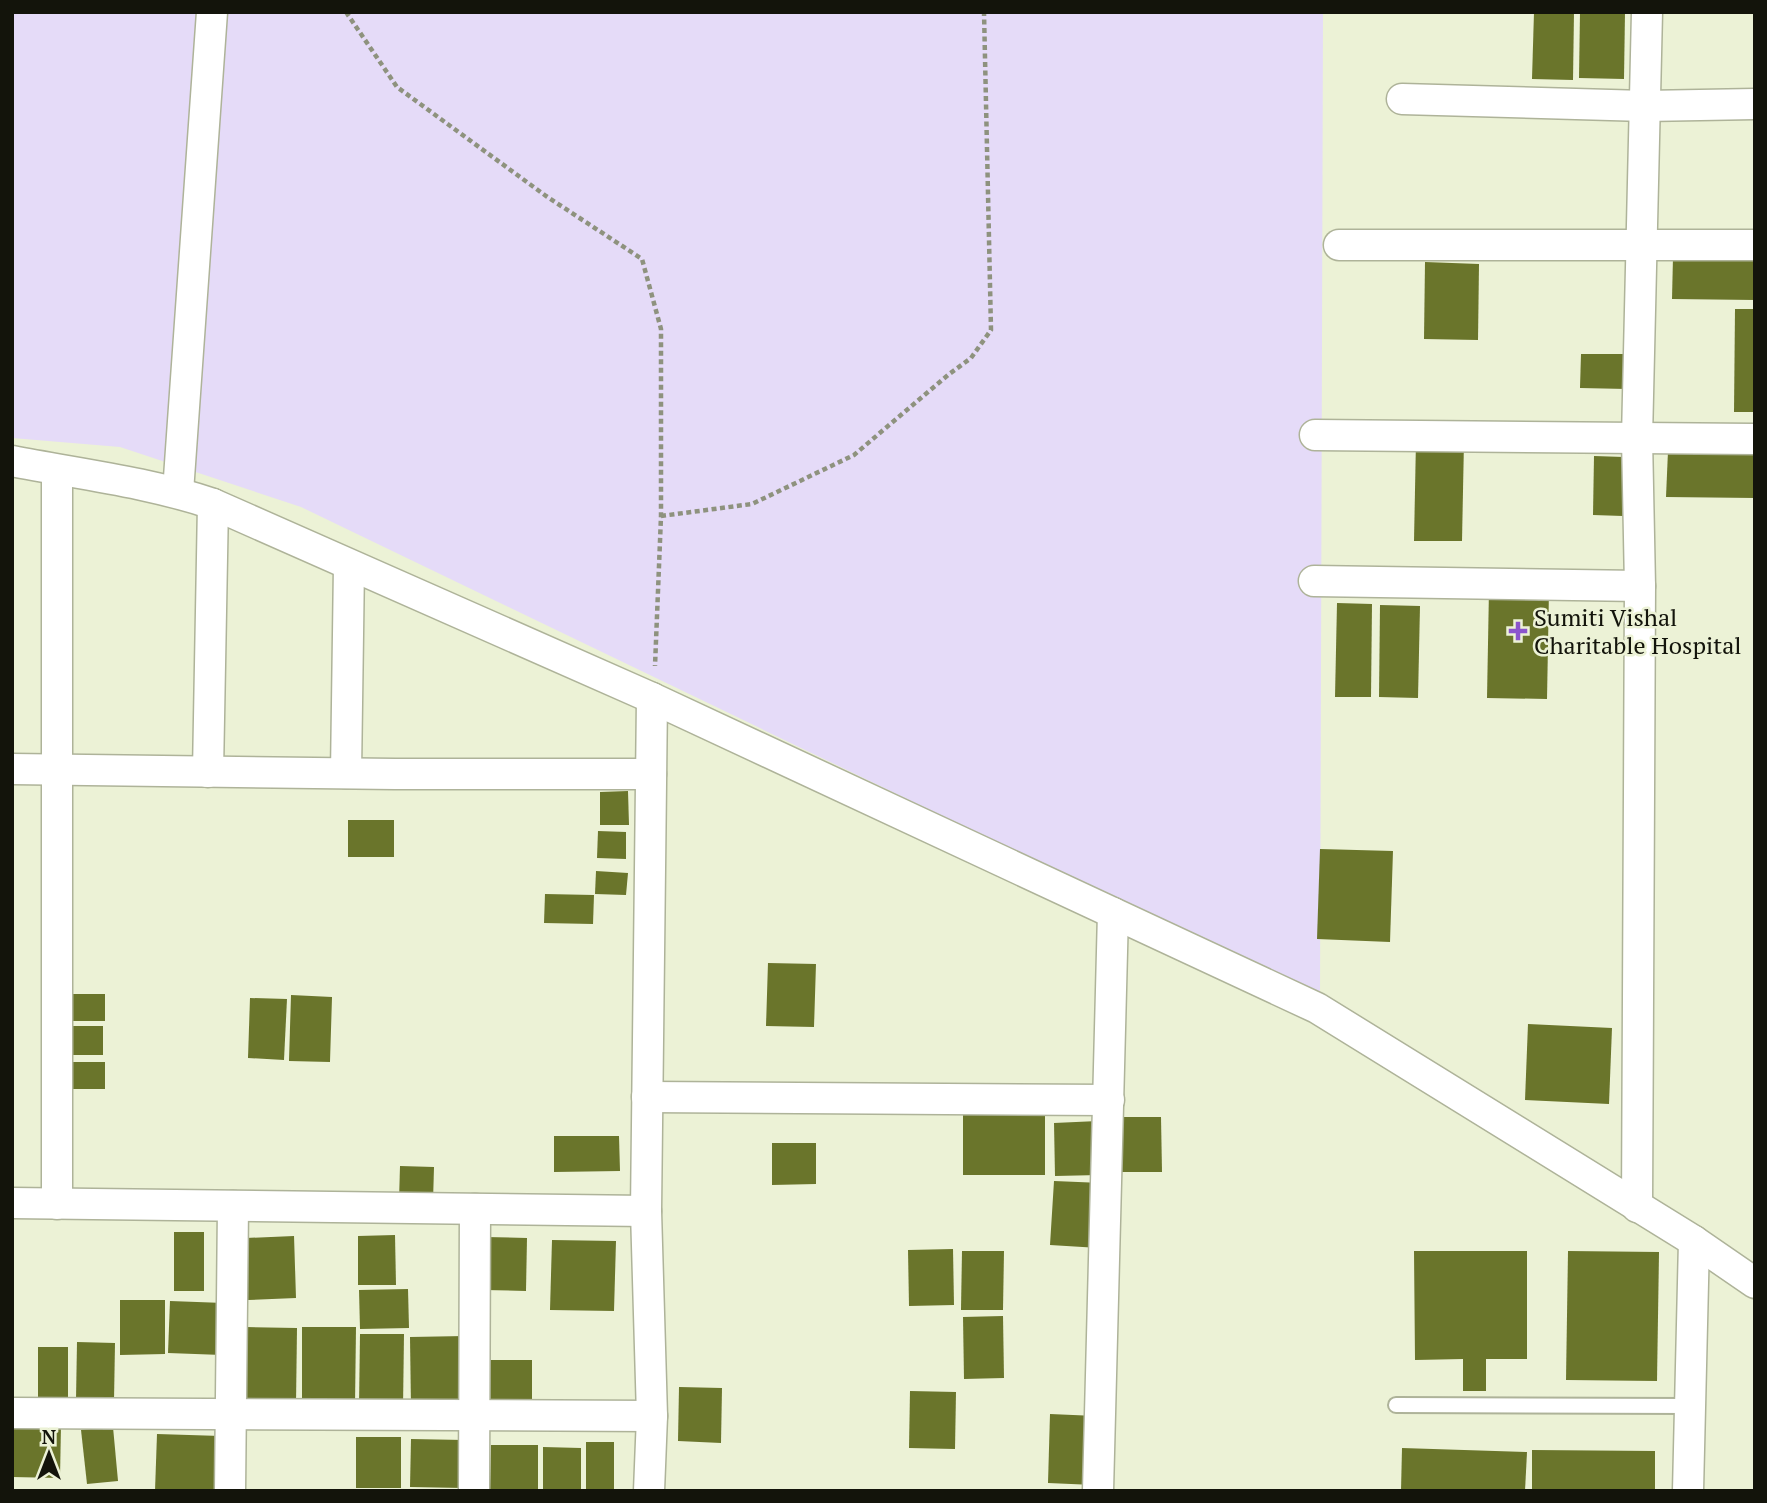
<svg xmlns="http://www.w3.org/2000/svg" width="1767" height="1503" viewBox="0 0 1767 1503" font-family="'PT Serif',serif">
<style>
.green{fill:#e5dbf8}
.building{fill:#6a752b}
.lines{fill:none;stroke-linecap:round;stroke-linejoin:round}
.lane-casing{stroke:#aeb399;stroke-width:18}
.street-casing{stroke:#aeb399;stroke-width:33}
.path{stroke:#8e927e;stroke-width:4.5;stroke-dasharray:5 3.5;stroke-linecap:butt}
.lane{stroke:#fff;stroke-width:14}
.street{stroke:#fff;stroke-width:30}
.poi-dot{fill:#8b55cd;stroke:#ecf2d6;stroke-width:2.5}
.labels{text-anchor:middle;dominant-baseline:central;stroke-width:5;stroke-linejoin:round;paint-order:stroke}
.poi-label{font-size:24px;fill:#13140b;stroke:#ecf2d6;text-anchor:start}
</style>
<rect width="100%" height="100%" fill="#ecf2d6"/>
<polygon class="green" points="12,12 1323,12 1320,998 301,507 120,447 12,438"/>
<g class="building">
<polygon points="1534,12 1574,12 1573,80 1532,79"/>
<polygon points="1580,12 1625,12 1624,79 1579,78"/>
<polygon points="1673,257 1755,258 1755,300 1672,299"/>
<polygon points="1425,262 1479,264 1478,340 1424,339"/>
<polygon points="1735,309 1755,309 1755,412 1734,412"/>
<polygon points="1581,354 1628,354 1627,389 1580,388"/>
<polygon points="1416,440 1464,441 1462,541 1414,541"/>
<polygon points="1668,451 1755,453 1755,498 1666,497"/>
<polygon points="1594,456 1624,457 1623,516 1593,515"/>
<polygon points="1489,589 1549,590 1547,699 1487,698"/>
<polygon points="1337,603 1372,604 1371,697 1335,697"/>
<polygon points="1380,605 1420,606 1418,698 1379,697"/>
<polygon points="628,791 629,825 600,825 600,792"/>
<rect x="348" y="820" width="46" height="37"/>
<polygon points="598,831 626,832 626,859 597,858"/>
<polygon points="1320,849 1393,851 1390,942 1317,939"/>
<polygon points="596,871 628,873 626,895 595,894"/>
<polygon points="545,894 594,895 593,924 544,923"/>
<polygon points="768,963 816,964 814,1027 766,1026"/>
<rect x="60" y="994" width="45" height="27"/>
<polygon points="291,995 332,997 330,1062 289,1061"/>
<polygon points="250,998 287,999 284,1060 248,1058"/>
<polygon points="1528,1024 1612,1028 1609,1104 1525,1100"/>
<rect x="61" y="1026" width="42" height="29"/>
<rect x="59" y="1062" width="46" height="27"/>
<rect x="963" y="1111" width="82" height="64"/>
<polygon points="1119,1117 1161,1117 1162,1172 1119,1172"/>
<polygon points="1098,1121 1099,1175 1055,1176 1054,1123"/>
<polygon points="554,1136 619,1136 620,1171 554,1172"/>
<polygon points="772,1143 816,1143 816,1184 772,1185"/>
<polygon points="400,1166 434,1167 433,1202 399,1201"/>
<polygon points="1054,1181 1102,1183 1099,1248 1050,1245"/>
<rect x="174" y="1232" width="30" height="59"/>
<polygon points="395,1235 396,1285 358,1285 358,1236"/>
<polygon points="294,1236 296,1298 248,1300 246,1238"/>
<polygon points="485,1237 527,1238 526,1291 484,1290"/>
<polygon points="552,1240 616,1241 614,1311 550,1310"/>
<polygon points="953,1249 954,1305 909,1306 908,1250"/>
<polygon points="962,1251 1004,1251 1003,1310 961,1310"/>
<polygon points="1414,1251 1527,1251 1527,1359 1486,1359 1486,1391 1463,1391 1463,1359 1415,1360"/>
<polygon points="1568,1251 1659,1252 1657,1381 1566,1380"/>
<polygon points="408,1289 409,1328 360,1329 359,1290"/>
<polygon points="120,1300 165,1300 165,1354 120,1355"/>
<polygon points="170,1301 224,1303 222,1355 168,1353"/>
<polygon points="1003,1316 1004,1378 964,1379 963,1317"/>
<polygon points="246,1327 297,1328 296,1404 245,1403"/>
<polygon points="302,1327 356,1327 355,1405 302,1405"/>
<polygon points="360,1334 404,1334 403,1408 359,1407"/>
<polygon points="465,1336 466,1407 411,1408 410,1337"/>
<polygon points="77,1342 115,1343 114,1401 76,1400"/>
<rect x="38" y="1347" width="30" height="52"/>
<rect x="485" y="1360" width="47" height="47"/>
<polygon points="679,1387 722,1388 721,1443 678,1441"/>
<polygon points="910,1391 956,1392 955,1449 909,1448"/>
<polygon points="1050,1414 1096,1416 1094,1485 1048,1483"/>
<polygon points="12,1424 61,1425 60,1478 12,1477"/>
<polygon points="113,1427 118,1481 87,1484 81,1430"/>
<polygon points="157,1434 221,1436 220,1491 155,1491"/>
<rect x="356" y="1437" width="45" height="51"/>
<polygon points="411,1439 464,1440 463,1488 410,1487"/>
<rect x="586" y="1442" width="28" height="49"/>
<polygon points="491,1445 538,1445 538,1491 490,1491"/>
<polygon points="543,1447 581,1448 581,1491 543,1491"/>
<polygon points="1402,1448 1527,1452 1525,1491 1401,1491"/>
<polygon points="1532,1450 1655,1451 1655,1491 1532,1491"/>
</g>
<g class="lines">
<g class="lane-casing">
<polyline id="lane" points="1396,1405 1690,1406"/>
</g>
<g class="street-casing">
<g id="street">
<polyline points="1402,99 1645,106 1755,104"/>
<polyline points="1339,245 1755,245"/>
<polyline points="1315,435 1755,439"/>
<path d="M 12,461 C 79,474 148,482 213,504 L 652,698 L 1317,1008 L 1694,1241 L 1755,1283"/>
<polyline points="178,492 212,12"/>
<polyline points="1314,581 1640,586"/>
<polyline points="12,769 395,774 651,774"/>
<polyline points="208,772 213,504"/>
<polyline points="346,773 349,565"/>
<polyline points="647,1097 1109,1100"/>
<polyline points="12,1203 646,1211"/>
<polyline points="57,1204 57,470"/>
<polyline points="1637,1207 1640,586 1637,438 1647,12"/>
<polyline points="12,1413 652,1416"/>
<polyline points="230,1491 233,1206"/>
<polyline points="474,1491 475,1209"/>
<polyline points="649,1491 652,1416 646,1211 652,698"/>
<polyline points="1098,1491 1113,913"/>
<polyline points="1688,1491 1694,1241"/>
</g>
</g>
<g class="path">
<polyline points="346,12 397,87 546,196 642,259 661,329 661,516 655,666"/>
<polyline points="661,516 752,504 854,455 948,375 971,358 991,330 984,12"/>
</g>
<use href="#lane" class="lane"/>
<use href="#street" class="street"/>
</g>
<path class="poi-dot" d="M1514.5 620.5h7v7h7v7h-7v7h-7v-7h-7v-7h7z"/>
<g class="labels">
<g class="poi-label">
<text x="1534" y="617">Sumiti Vishal<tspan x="1534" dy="28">Charitable Hospital</tspan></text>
</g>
</g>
<rect width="1767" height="1503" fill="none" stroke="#13140b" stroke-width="28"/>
<g transform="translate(49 1454)" stroke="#ecf2d6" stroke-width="5" paint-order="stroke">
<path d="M0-5L12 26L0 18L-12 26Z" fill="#13140b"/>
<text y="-10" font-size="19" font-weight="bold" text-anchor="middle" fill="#13140b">N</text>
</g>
</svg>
